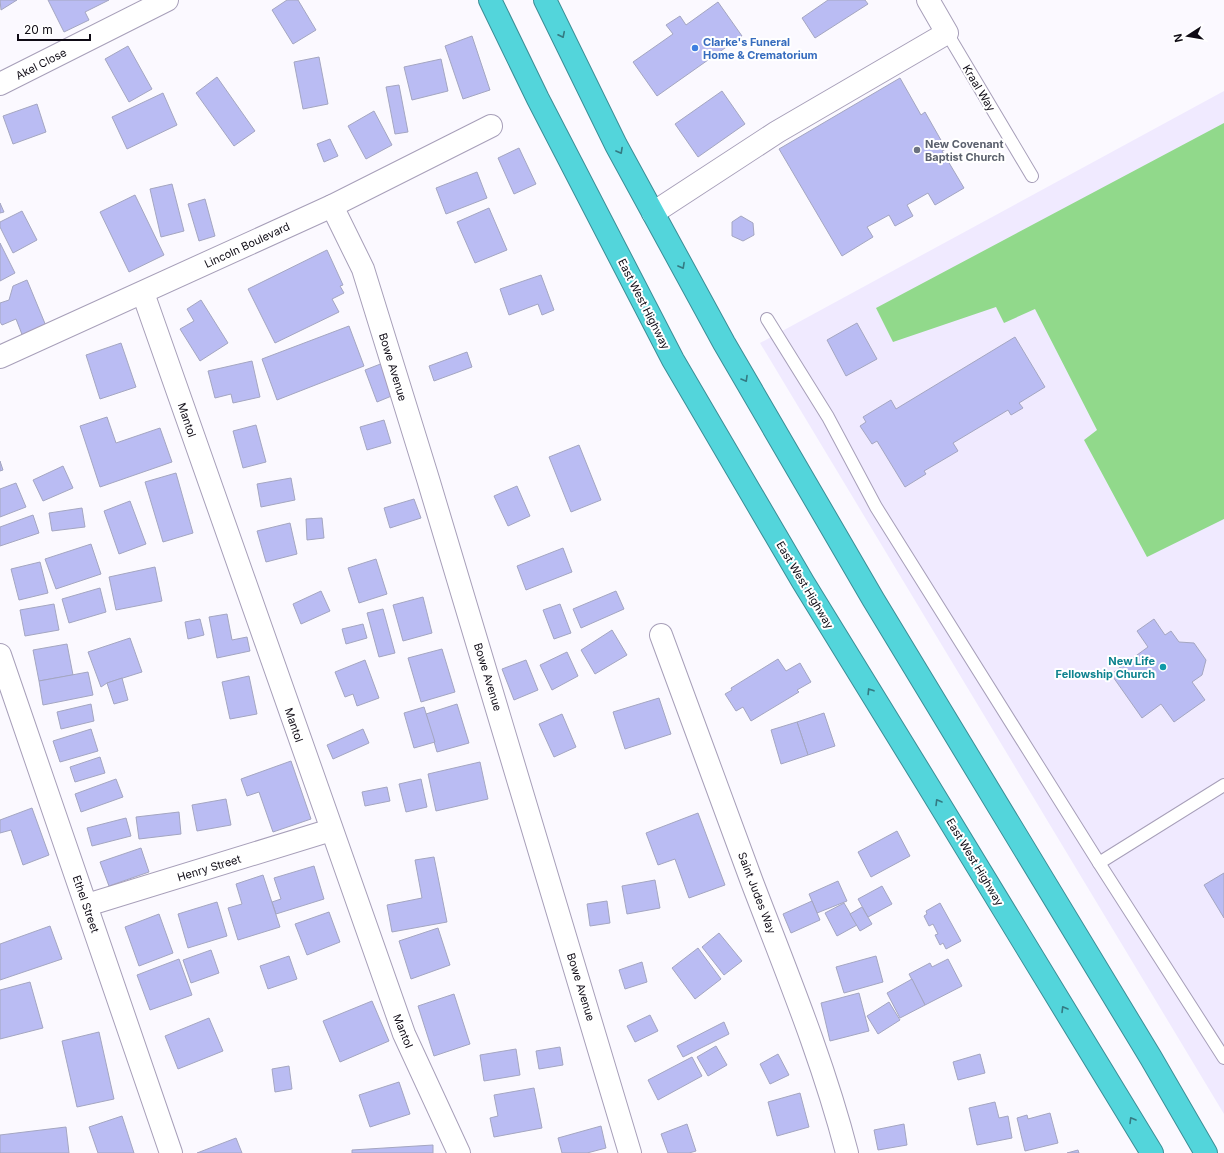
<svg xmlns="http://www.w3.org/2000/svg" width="1224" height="1153" viewBox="0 0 1224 1153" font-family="Inter,sans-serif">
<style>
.built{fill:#f0eaff}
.forest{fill:#91d98b}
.building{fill:#babcf3;stroke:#a4a6c1}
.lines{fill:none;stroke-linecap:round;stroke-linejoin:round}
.lane-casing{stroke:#a79fb9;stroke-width:14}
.street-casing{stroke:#a79fb9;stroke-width:24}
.highway-casing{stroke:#3b8e96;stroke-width:24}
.lane{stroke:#fff;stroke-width:12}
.street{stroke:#fff;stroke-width:22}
.highway{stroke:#53d5db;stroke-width:22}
.oneway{stroke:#347a82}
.shop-dot{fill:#3f7fe0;stroke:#fff;stroke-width:1.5}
.worship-dot{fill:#6b7280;stroke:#fff;stroke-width:1.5}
.culture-dot{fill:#0f9aa8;stroke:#fff;stroke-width:1.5}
.labels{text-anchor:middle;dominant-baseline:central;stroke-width:4;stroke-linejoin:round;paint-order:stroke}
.shop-label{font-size:11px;font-weight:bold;fill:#366cbe;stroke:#fff;text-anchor:start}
.street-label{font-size:11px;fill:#0f0b15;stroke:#fff}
.worship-label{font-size:11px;font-weight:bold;fill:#5b616d;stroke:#fff;text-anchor:start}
.culture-label{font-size:11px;font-weight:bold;fill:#0d838f;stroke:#fff;text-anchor:end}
</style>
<rect width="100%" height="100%" fill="#fbf9ff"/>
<polygon class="built" points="1224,91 1224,1114 760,343"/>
<polygon class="forest" points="1224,123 1224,519 1147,557 1084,440 1097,430 1035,309 1004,323 996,307 893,342 876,308"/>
<g class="building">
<polygon points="0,0 17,0 1,10"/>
<polygon points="48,0 109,0 85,12 89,20 64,32"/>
<polygon points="287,0 298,0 316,30 293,44 272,10"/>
<polygon points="828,0 865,0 868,4 815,38 802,18"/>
<polygon points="718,2 742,36 657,96 633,62 673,34 666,25 680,16 686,25"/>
<polygon points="472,36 490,90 463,99 445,46"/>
<polygon points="128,46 152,89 129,102 105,59"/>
<polygon points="319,57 328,104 303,109 294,62"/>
<polygon points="441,59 448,91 412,100 404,67"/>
<polygon points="217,77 255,131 234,146 196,93"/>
<polygon points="900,78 921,115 925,112 946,149 942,151 964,188 935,205 928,193 907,205 913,216 895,226 889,215 867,227 873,237 842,256 779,149"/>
<polygon points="399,85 408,132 395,134 386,87"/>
<polygon points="722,91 745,124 698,157 675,124"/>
<polygon points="163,93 177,125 127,149 112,117"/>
<polygon points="37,104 46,132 13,144 3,116"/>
<polygon points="374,111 392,145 366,159 348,126"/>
<polygon points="330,139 338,156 324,162 317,144"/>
<polygon points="519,148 536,184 514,194 498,158"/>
<polygon points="477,172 487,198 446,214 436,188"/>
<polygon points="172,184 184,231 161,237 150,189"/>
<polygon points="135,195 164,255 129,272 100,212"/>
<polygon points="205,199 215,236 199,241 188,204"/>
<polygon points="0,203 4,212 0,213"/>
<polygon points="489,208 507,250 475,263 457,222"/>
<polygon points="22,211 37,240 13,253 0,227 0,222"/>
<polygon points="741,216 753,223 754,235 743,241 732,236 732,222"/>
<polygon points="0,243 15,273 0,281"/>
<polygon points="327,250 343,285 340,286 344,293 332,299 339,312 275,343 248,289"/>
<polygon points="541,275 554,310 542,315 538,304 509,315 500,289"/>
<polygon points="27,280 46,326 23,337 16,319 2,325 0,322 0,303 9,300 13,286"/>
<polygon points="201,300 228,343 200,361 180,329 194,321 187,309"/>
<polygon points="857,323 877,359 846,376 827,340"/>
<polygon points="349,326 364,366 277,400 262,359"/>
<polygon points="1015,337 1045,387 1019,403 1023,408 1011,415 1008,410 953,443 958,451 924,471 926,474 905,487 877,441 872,444 860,426 866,422 863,417 891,400 896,409"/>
<polygon points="121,343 136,387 100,399 86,355"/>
<polygon points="467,352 472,367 434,381 429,366"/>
<polygon points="252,361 260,397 233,403 231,394 215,398 208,371"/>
<polygon points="383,363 394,395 377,402 365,370"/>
<polygon points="107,417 116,443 160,428 172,462 100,487 80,426"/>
<polygon points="384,420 391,443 367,450 360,427"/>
<polygon points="256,425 266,462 243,468 233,431"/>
<polygon points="579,445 601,500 571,512 549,457"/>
<polygon points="0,461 3,470 0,471"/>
<polygon points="63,466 73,488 43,501 33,480"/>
<polygon points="176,473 193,533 163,542 145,482"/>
<polygon points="291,478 295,500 261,507 257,484"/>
<polygon points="16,483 26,507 0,517 0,489"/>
<polygon points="517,486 530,516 508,526 494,496"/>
<polygon points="414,499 421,518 390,528 384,508"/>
<polygon points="130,501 146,544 119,554 104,511"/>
<polygon points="82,508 85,527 52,531 49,513"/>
<polygon points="33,515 39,533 0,546 0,527"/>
<polygon points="322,518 324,538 307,540 306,519"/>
<polygon points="290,523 297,554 266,562 257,531"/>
<polygon points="91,544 101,574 56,589 45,559"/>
<polygon points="563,548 572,572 526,590 517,566"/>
<polygon points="376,559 387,594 359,603 348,568"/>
<polygon points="40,562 48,593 19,600 11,569"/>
<polygon points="155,567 162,601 116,610 109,577"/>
<polygon points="100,588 106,612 69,623 62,599"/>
<polygon points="321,591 330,611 301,624 293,604"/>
<polygon points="616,591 624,609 581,628 573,609"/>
<polygon points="423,597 432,633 403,641 393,605"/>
<polygon points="54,604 59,630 25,636 20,610"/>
<polygon points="560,604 571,633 554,639 543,610"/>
<polygon points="383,609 395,653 379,657 367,613"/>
<polygon points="227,614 232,640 247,637 250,651 217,658 209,617"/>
<polygon points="200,619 204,635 188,639 185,622"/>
<polygon points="1154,619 1165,635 1171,631 1179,642 1194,643 1206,660 1202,675 1192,682 1205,700 1174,722 1161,704 1142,718 1111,674 1148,647 1137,631"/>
<polygon points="363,624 367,638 346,644 342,629"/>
<polygon points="612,630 627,655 595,674 581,650"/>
<polygon points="130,638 142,672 107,683 101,687 88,652"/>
<polygon points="67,644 73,675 39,681 33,650"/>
<polygon points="442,649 455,692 421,702 408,658"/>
<polygon points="567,652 578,676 552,690 540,665"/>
<polygon points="778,659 786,671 800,663 811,682 797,690 799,692 751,721 743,707 736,711 725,694 732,690 731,688"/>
<polygon points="365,660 379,698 357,706 353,694 345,697 335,672"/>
<polygon points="526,660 538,690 514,700 502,669"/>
<polygon points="88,672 93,695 43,705 39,681"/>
<polygon points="249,676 257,714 230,719 222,682"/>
<polygon points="122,678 128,700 114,704 107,683"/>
<polygon points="659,698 671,734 625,749 613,712"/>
<polygon points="91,704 94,721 61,729 57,712"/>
<polygon points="457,704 469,743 437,752 426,714"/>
<polygon points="424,707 435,742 414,748 404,713"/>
<polygon points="824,713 835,746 808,755 797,722"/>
<polygon points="562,714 576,747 554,757 539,724"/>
<polygon points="797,722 808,755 781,764 771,730"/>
<polygon points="91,729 98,751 60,762 53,741"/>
<polygon points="363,729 369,743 333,759 327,745"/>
<polygon points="100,757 105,773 75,782 70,767"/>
<polygon points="291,761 311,819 273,832 259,792 247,796 241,779"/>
<polygon points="480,762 488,799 436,811 428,774"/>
<polygon points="116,779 123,797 81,812 75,794"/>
<polygon points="421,779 427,807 406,812 399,784"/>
<polygon points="387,787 390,801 365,806 362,792"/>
<polygon points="226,799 231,825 197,831 192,805"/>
<polygon points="32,808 49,855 23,865 11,830 0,833 0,820"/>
<polygon points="179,812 181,834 139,839 136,817"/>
<polygon points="698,813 725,885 689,898 675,859 658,865 646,833"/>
<polygon points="126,818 131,836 92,846 87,828"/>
<polygon points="897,831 910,856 871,877 858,852"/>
<polygon points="141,848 149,872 109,886 100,862"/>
<polygon points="434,857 447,922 392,932 387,905 422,898 415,860"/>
<polygon points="314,866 324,899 276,914 272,902 281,899 274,878"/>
<polygon points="1224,873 1224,918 1204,885"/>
<polygon points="263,875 280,927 238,940 228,908 242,904 236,884"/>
<polygon points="655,880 660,908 627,914 622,886"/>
<polygon points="838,881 847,901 817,913 809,894"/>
<polygon points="882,886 892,904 868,917 858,899"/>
<polygon points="607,901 610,923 590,926 587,904"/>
<polygon points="812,901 820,920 791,933 783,914"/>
<polygon points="217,902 227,936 188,948 178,914"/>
<polygon points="844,903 857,925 837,936 825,913"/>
<polygon points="940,903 961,941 946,949 943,943 940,945 935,935 938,934 933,924 929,926 924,916 927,914 926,911"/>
<polygon points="862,907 872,924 860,931 850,914"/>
<polygon points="329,912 340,942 307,955 295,924"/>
<polygon points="159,914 173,953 139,966 125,927"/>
<polygon points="50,926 62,959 0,980 0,944"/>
<polygon points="438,928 450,965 411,979 399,941"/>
<polygon points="719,933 742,961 724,975 702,947"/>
<polygon points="698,948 721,979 695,999 672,968"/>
<polygon points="211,950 219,973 191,983 183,960"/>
<polygon points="289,956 297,979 268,989 260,966"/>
<polygon points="876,956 883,982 844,993 836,967"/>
<polygon points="179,959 192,995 150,1010 137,975"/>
<polygon points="948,959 962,986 925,1005 909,974 930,963 932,967"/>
<polygon points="642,962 647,982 625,989 619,970"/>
<polygon points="912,979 925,1005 900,1018 887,993"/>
<polygon points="30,982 43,1028 0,1039 0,990"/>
<polygon points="859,993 869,1031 830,1041 821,1003"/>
<polygon points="454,994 470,1044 434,1056 418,1006"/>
<polygon points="372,1001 389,1041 340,1062 323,1021"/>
<polygon points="889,1002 900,1020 878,1034 867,1016"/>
<polygon points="650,1015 658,1031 635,1042 627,1026"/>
<polygon points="209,1018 223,1051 178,1069 165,1036"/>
<polygon points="724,1022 729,1034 683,1057 677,1046"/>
<polygon points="99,1032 114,1099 77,1107 62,1041"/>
<polygon points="716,1046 727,1065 708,1076 697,1057"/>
<polygon points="560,1047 563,1065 539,1069 536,1051"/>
<polygon points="516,1049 520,1075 484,1081 480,1055"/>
<polygon points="778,1054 789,1075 770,1084 760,1064"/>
<polygon points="980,1054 985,1073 958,1080 953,1062"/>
<polygon points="692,1057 702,1076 658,1100 648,1080"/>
<polygon points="289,1066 292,1089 275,1092 272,1069"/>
<polygon points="399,1082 410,1114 370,1127 359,1095"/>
<polygon points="534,1088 542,1128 494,1137 490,1118 498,1116 494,1095"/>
<polygon points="800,1093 809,1127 777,1136 768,1102"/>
<polygon points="995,1102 999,1118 1008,1116 1012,1138 977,1145 969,1108"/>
<polygon points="1050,1113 1058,1143 1025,1151 1017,1118 1027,1115 1028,1119"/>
<polygon points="122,1116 134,1153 98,1153 89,1127"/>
<polygon points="687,1124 696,1151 689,1153 668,1153 661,1134"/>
<polygon points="904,1124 907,1145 878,1150 874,1130"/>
<polygon points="601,1126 606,1148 587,1153 562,1153 558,1138"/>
<polygon points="66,1127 69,1153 0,1153 0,1135"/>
<polygon points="236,1138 242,1153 197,1153"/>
<polygon points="433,1145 433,1153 352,1153 352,1150"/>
<polygon points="1078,1150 1079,1153 1067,1153"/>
</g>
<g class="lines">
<g class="lane-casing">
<g id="lane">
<polyline points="947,33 1032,176"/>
<polyline points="767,319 828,417 876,507 1099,863 1224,1058"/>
<polyline points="1099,863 1224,785"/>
</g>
</g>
<g class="street-casing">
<g id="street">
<polyline points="0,84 167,0"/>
<polyline points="332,206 363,269 428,479 630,1153"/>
<polyline points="653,213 777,132 947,33 928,0"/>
<polyline points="143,293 404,1034 459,1153"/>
<polyline points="0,357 332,206 491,126"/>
<path d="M 661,635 C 692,717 721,800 752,882 C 786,971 823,1060 847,1153"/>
<polyline points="0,655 171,1153"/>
<polyline points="87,905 331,830"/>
</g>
</g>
<g class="highway-casing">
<g id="highway">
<polyline points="490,0 538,99 673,360 803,582 926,782 1152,1153"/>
<polyline points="545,0 616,145 724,343 873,599 1151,1058 1206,1153"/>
</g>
</g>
<use href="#lane" class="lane"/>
<use href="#street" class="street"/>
<use href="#highway" class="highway"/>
</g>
<defs><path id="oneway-chevron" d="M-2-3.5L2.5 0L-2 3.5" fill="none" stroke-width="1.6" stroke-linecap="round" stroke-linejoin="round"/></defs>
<g class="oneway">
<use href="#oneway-chevron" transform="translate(562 35) rotate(64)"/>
<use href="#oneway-chevron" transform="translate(620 151) rotate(61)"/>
<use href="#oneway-chevron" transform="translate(682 266) rotate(61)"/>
<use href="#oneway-chevron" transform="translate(745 379) rotate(60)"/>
<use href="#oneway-chevron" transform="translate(870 691) rotate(-122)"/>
<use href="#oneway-chevron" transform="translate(938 802) rotate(-121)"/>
<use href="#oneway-chevron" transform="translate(1064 1009) rotate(-121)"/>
<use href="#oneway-chevron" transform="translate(1132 1120) rotate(-121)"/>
</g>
<circle class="shop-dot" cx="695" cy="48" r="4"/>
<circle class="worship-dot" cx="917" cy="150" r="4"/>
<circle class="culture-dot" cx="1163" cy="667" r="4"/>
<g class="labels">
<g class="shop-label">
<text x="703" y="42">Clarke's Funeral<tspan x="703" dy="13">Home &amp; Crematorium</tspan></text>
</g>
<g class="street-label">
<text transform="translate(41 64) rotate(-27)">Akel Close</text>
<text transform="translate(979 88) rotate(59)">Kraal Way</text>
<text transform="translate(247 245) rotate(-25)">Lincoln Boulevard</text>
<text transform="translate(644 304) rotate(63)">East West Highway</text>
<text transform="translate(393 367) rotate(73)">Bowe Avenue</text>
<text transform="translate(187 420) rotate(71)">Mantol</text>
<text transform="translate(805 585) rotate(59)">East West Highway</text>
<text transform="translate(488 677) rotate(73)">Bowe Avenue</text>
<text transform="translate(294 725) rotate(71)">Mantol</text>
<text transform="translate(975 862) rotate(59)">East West Highway</text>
<text transform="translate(209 868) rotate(-17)">Henry Street</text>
<text transform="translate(757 893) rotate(69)">Saint Judes Way</text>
<text transform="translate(86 904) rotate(71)">Ethel Street</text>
<text transform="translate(581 987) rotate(73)">Bowe Avenue</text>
<text transform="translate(403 1031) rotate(68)">Mantol</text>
</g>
<g class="worship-label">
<text x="925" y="144">New Covenant<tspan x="925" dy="13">Baptist Church</tspan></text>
</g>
<g class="culture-label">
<text x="1155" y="661">New Life<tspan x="1155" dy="13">Fellowship Church</tspan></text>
</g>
</g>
<g transform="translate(1188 36) rotate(258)" stroke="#ffffff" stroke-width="3" paint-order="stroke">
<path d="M0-3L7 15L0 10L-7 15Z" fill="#0f0b15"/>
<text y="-6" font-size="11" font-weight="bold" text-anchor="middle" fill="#0f0b15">N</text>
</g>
<path d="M18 34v6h72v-6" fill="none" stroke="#0f0b15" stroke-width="2"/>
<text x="24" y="34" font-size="12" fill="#0f0b15" stroke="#ffffff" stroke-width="3" paint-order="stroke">20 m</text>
</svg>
